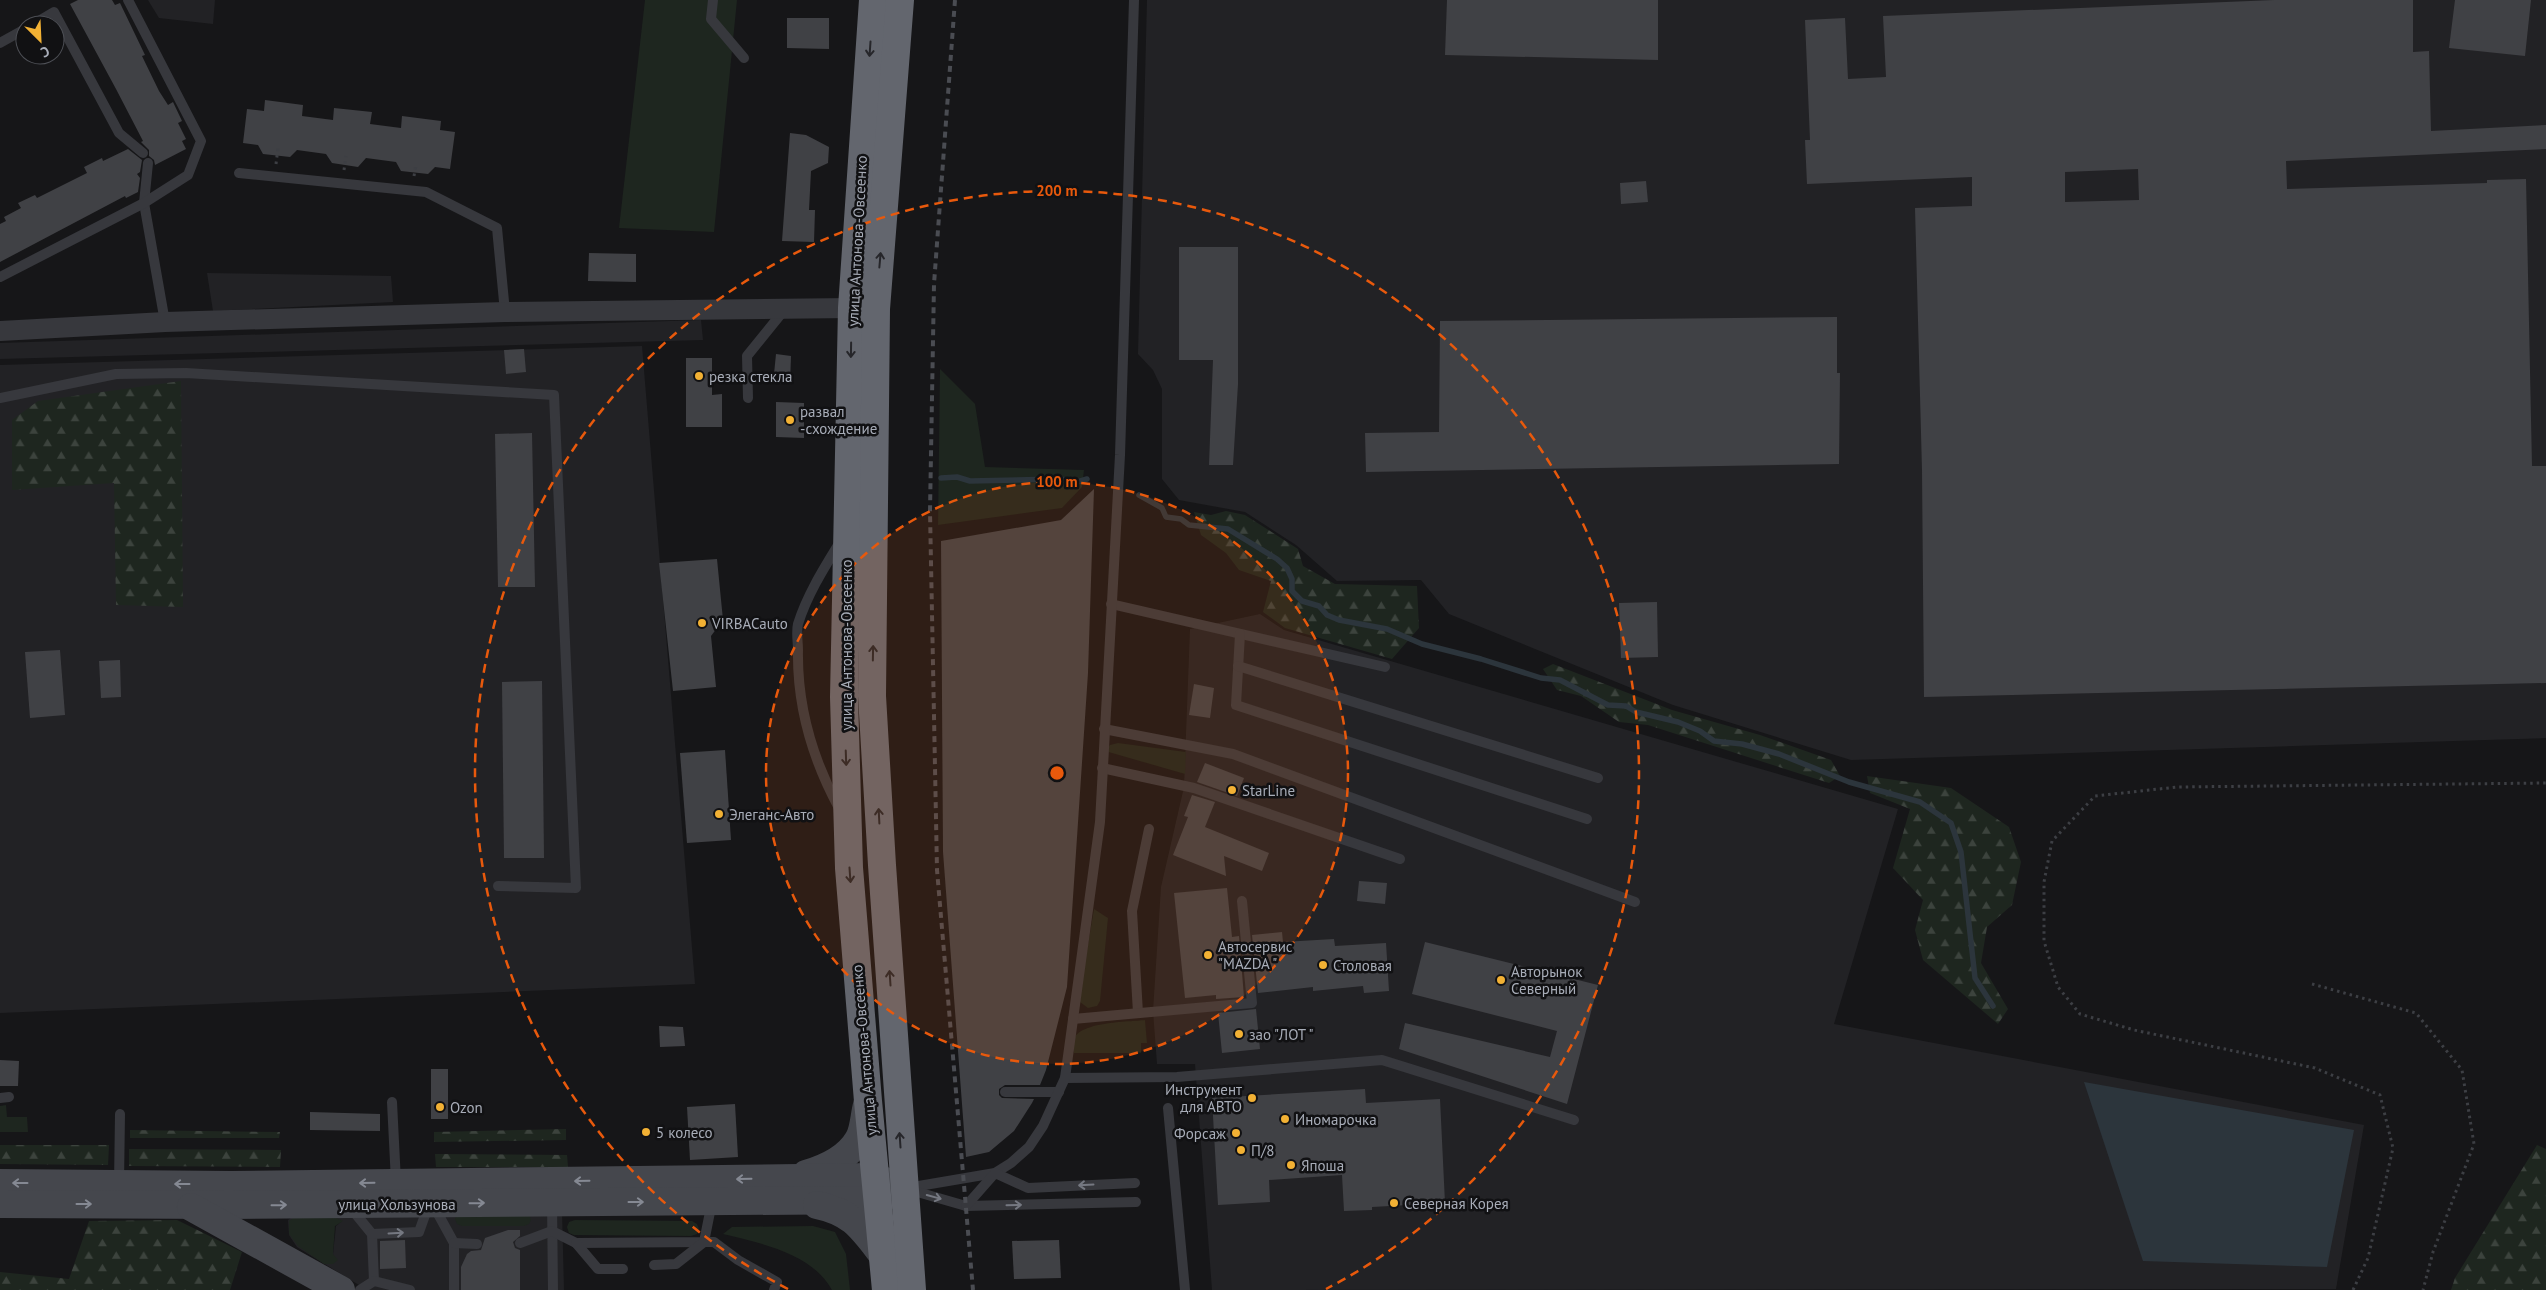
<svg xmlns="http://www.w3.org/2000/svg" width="2546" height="1290" viewBox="0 0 2546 1290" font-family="'PT Sans',sans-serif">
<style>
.built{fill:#222225;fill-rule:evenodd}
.grass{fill:#1e261f}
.forest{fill:url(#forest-firs)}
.water{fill:#2c353c}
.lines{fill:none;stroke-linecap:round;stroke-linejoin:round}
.stream{stroke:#2c353c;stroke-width:5.5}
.building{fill:#404145;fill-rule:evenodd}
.path{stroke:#3d3f44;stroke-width:3;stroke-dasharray:2.5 4;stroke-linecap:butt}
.lane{stroke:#37383d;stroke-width:10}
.street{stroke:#37383d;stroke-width:20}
.secondary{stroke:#45474d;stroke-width:28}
.highway{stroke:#63666e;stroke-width:28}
.rail{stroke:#4a4c52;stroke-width:4;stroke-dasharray:6 5;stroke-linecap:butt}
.oneway{stroke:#26262a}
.oneway2{stroke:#858993}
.oneway3{stroke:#757881}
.ring{fill:none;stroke:#e8590c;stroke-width:2.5;stroke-dasharray:9 6}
.poi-dot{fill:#f2b134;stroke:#111113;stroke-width:2}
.labels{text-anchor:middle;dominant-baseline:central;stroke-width:5;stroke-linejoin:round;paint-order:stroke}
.street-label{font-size:15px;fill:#a8adb8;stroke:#111113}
.poi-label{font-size:15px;fill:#a8adb8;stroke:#111113;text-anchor:start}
.centre{fill:#e8590c;stroke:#111113;stroke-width:2.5}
.ring-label{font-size:15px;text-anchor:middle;font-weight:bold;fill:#e8590c;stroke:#111113;stroke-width:5;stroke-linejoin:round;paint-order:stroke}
</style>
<defs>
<pattern id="forest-firs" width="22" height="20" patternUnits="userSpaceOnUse" patternTransform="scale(1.25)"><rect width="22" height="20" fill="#1e261f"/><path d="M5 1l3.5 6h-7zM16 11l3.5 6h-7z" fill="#3c433d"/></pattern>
</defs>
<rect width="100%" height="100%" fill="#161618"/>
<g class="built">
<polygon points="148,0 215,0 213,24 159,18"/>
<polygon points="1147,0 2546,0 2546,738 1851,760 1673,705 1449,614 1421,580 1337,581 1296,545 1245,512 1179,500 1162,479 1162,389 1153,370 1138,354"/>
<polygon points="207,273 391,276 393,302 213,311"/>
<polygon points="701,320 703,340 0,359 0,343"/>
<polygon points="642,346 695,984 0,1013 0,365"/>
<polygon points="1260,614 1284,630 1898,809 1834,1024 2364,1125 2336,1289 1212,1290 1195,1064 1157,1064 1153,1011 1161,887 1184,787 1190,629"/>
<path d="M 562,1210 L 564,1290 L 367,1290 L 297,1247 L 289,1235 L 288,1220 L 300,1212 ZM 289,1221 L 342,1221 L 336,1226 L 333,1254 Z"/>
</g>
<g class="grass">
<polygon points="645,0 737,0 714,232 619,228"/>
<polygon points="940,369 975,404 985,467 1084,470 1082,487 1062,508 938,525"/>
<polygon points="1118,743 1186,752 1185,774 1105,751 1110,745"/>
<polygon points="1094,909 1108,918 1100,1001 1097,1006 1088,1008 1080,1002 1080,992"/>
<path d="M 1145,1020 L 1147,1043 L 1141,1043 L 1141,1053 L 1074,1053 C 1074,1050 1072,1045 1073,1042 C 1076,1021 1129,1022 1145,1020 Z"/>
<polygon points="6,1105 7,1117 27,1117 28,1132 0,1132 0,1106"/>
<polygon points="301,1212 334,1217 343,1221 335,1226 333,1254 338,1260 333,1264 324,1264 298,1246 289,1234 289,1221"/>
<polygon points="457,1214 529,1214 531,1220 529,1224 524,1226 462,1226 457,1224 455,1219"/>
<polygon points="575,1220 692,1221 697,1224 699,1229 697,1234 691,1236 574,1235 569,1233 567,1227 569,1222"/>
<path d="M 813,1226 L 835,1232 L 846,1254 L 850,1290 L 832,1290 C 812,1253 760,1243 723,1234 L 732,1227 Z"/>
</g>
<g class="forest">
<polygon points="181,381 183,607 116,605 114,483 12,490 12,420 38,401"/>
<polygon points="1226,511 1245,515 1298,549 1303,566 1335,584 1417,586 1419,628 1392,659 1285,628 1263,612 1271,581 1239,570 1226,553 1201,535 1194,512 1211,515"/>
<polygon points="1553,664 1672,710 1760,735 1831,760 1840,776 1829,783 1648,725 1619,722 1581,696 1557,690 1543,669"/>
<polygon points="1867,776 1951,788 2009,827 2021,862 2012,905 1987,927 1981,963 2008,1009 1998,1024 1923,960 1915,930 1923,900 1893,868 1910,809 1870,793"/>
<polygon points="566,1129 566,1140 434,1142 434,1132"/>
<polygon points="130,1130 280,1132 279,1138 130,1138"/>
<polygon points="0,1145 109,1145 108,1165 0,1164"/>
<polygon points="2537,1145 2546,1149 2546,1290 2451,1290 2455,1278"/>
<polygon points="129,1149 281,1150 280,1167 129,1166"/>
<polygon points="435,1154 567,1155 568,1167 436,1167"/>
<polygon points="177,1220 242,1252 230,1290 0,1290 0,1272 69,1279 89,1221"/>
</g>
<polygon class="water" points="2084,1082 2354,1130 2327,1267 2143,1261"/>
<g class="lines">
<g class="stream">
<polyline points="941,478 957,477 970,481 1061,479 1074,483 1087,479"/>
<polyline points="1139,495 1162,508 1166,517 1181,519 1189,525 1228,529 1277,559 1287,568 1292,579 1292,591 1302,601 1319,606 1327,615 1339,620 1387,629 1422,644 1481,659 1541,678 1560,680 1608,705 1626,706 1636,712 1678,722 1700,731 1714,741 1742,744 1779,754 1849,782 1920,802 1951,823 1961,852 1975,978 1993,1006"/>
</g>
</g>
<g class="building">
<polygon points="78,0 112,0 115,5 120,3 145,55 142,56 159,91 168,105 173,102 182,121 178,123 186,139 182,141 186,149 155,165 154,160 149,156 149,150 141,142 143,141 116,89 70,4"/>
<polygon points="1447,0 1658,0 1658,60 1445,55"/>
<path d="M 2274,0 L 2413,0 L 2413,52 L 2429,51 L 2431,131 L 2546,125 L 2546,149 L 2286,161 L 2287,189 L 2487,183 L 2487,180 L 2526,179 L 2532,466 L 2546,466 L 2546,683 L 1924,697 L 1922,470 L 1915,208 L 1972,206 L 1972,177 L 1807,184 L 1805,140 L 1810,140 L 1805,20 L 1845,18 L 1848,79 L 1886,77 L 1883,16 ZM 2138,169 L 2139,200 L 2065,202 L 2065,172 Z"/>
<polygon points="2455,0 2531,0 2525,56 2449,48"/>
<polygon points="787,18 829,18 829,49 787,48"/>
<polygon points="265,100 303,105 302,116 333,120 334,108 372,112 370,124 401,128 402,116 441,121 440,130 455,132 450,169 435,167 428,174 401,171 396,162 366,158 358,167 332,163 326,154 297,150 290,157 263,154 258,145 243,143 247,109 264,111"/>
<polygon points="790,133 806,135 829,147 828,163 811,171 809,210 815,210 814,242 782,241"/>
<polygon points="128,149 142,160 140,172 137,174 140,178 138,192 126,198 125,196 0,262 0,224 6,221 4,217 21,208 18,203 35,195 37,198 87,173 84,167 102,158 103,161"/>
<polygon points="1646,181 1648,202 1621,204 1620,183"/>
<polygon points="1179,247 1238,247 1238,384 1233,465 1209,465 1213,360 1179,360"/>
<polygon points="589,253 636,254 636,282 588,281"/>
<polygon points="1837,317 1837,373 1840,373 1839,464 1366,472 1365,433 1439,432 1440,321"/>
<polygon points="524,349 526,372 506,374 504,350"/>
<polygon points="776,354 791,356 790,384 773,384"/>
<polygon points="686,358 712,358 712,395 722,394 722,427 686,427"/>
<polygon points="776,402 804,403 804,438 776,437"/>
<polygon points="532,433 535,587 498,587 495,434"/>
<polygon points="1094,489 1088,673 1067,987 1046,1070 1040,1085 1005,1085 999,1089 999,1095 1002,1098 1034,1099 1032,1103 1014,1131 989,1152 966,1157 943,852 941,541 1061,520"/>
<polygon points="717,559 723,620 711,636 716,687 673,691 659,563"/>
<polygon points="1657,602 1658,657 1621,658 1619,603"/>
<polygon points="60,650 65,715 30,718 25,652"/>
<polygon points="120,660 121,697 101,698 99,661"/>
<polygon points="542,681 544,858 504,858 502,682"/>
<polygon points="1194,684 1214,688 1210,718 1189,715"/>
<polygon points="725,750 731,840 687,843 680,753"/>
<polygon points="1205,763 1244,778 1237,796 1197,782"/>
<polygon points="1192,795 1215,802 1205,827 1269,853 1262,871 1224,856 1226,876 1173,855 1188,817 1184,816"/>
<polygon points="1359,881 1387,883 1385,904 1357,901"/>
<polygon points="1227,888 1232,937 1239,936 1244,997 1216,999 1216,995 1185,998 1174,893"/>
<polygon points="1282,932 1283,942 1334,939 1335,946 1386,943 1389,991 1364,993 1363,986 1313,991 1313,987 1258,993 1252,935"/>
<polygon points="1425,942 1598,985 1567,1104 1399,1049 1405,1023 1550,1057 1557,1031 1412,994"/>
<polygon points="1256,1009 1260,1049 1222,1053 1218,1013"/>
<polygon points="659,1026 683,1027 685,1046 660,1047"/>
<polygon points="0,1060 19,1061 18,1086 0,1086"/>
<rect x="431" y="1069" width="17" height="50"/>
<polygon points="1365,1089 1366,1103 1440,1099 1445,1203 1372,1207 1372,1210 1344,1211 1342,1175 1269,1180 1270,1202 1218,1205 1212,1098"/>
<polygon points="735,1104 738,1157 690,1160 687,1107"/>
<polygon points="310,1112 380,1114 380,1131 310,1130"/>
<polygon points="508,1230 520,1230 520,1236 513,1242 515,1248 520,1250 520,1290 461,1290 461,1267 467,1254 471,1251 481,1250 485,1238"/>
<polygon points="405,1240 406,1268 380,1269 380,1241"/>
<polygon points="1059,1240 1061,1278 1014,1279 1012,1241"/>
</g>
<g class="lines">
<g class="path">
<polyline points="276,164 278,148"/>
<polyline points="344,170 346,156"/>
<polyline points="414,176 416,165"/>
<polyline points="2312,984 2416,1013 2462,1070 2474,1144 2433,1252 2423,1290"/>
<polyline points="2353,1290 2368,1258 2393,1148 2380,1095 2315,1068 2134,1030 2080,1014 2058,987 2044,941 2044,882 2052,841 2095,796 2177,787 2546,783"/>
</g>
<g class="lane">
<polyline points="713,0 711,19 744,58"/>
<polyline points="32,25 54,12 119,133 143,153"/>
<polyline points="0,43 25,29"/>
<polyline points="148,163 144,203 165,322"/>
<polyline points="239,173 426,192 497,228 505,312"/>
<polyline points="0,277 144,203 188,175 201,141 128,0"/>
<polyline points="0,398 116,374 186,373 554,395 576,888 498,886"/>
<polyline points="748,398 747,356 785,309"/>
<polyline points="1111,604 1385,667"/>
<polyline points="1240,634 1236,705 1587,819"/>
<polyline points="1238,666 1598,778"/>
<polyline points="1104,729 1233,754 1635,902"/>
<polyline points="1102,768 1194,788 1400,859"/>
<path d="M 839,808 C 813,760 797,705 798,650 C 798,642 796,632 798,624 C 807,595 824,568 840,542"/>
<polyline points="1138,1013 1132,911 1149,829"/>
<polyline points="1073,1019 1252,1003 1242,901"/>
<polyline points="1065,1078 1177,1077 1382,1060 1574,1120"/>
<polyline points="1005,1092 1059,1092"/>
<polyline points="0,1098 9,1097"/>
<polyline points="392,1102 396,1182"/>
<polyline points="1168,1108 1185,1290"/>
<polyline points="119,1183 120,1114"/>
<polyline points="907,1188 995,1173 1011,1163 1029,1147 1043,1126 1065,1078 1100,822 1120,455 1134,0"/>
<polyline points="907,1189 966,1206 1136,1202"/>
<polyline points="552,1203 553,1290"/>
<polyline points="966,1206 995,1173 1028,1188 1135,1183"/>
<polyline points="350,1207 372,1234 374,1281"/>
<polyline points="372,1234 419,1232 429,1204 437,1212 454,1243 454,1290"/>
<polyline points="454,1243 477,1244"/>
<polyline points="520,1243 552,1231 576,1243 704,1242 712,1202"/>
<polyline points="576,1243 598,1269 623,1269"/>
<polyline points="654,1265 676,1264 704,1242 714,1242 738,1260 777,1282 774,1290"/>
<polyline points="360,1290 374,1281 410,1290"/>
</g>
<polyline class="street" points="0,331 165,322 505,312 852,308"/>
<g class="secondary">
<path d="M 806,1174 C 826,1168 847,1159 858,1140 C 864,1131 864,1116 867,1105"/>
<polyline points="0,1183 231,1185 875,1177 897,1186"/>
<polyline points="0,1204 230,1205 877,1200 903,1189"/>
<path d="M 817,1205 C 851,1212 861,1227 881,1253"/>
<polyline points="191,1207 341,1290"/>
</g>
<g class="highway">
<polyline points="873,0 852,308 844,697 849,868 868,1101 886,1290"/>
<polyline points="900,0 876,309 872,696 882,865 912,1290"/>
</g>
<polyline class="rail" points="955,0 934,284 930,511 937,870 973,1290"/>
</g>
<defs><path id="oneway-shaft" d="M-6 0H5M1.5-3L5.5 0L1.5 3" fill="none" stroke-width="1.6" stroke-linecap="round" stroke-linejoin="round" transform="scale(1.25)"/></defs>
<g class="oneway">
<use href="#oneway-shaft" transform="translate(870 49) rotate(94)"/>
<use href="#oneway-shaft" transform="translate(880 260) rotate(-85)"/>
<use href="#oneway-shaft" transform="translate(851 350) rotate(91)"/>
<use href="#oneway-shaft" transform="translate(873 653) rotate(-89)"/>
<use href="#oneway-shaft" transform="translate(846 758) rotate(88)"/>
<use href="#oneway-shaft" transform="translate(879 816) rotate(-93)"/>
<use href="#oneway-shaft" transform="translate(850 875) rotate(86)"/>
<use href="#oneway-shaft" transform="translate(890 978) rotate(-94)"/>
<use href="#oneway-shaft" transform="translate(900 1140) rotate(-94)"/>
</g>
<g class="oneway2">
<use href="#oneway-shaft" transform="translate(744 1179) rotate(179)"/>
<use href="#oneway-shaft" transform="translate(582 1181) rotate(179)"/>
<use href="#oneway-shaft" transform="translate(20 1183) rotate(-180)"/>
<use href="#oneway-shaft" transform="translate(367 1183) rotate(179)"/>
<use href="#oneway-shaft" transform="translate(182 1184) rotate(-180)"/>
<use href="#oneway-shaft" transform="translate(636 1202)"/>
<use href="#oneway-shaft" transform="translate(477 1203) rotate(-1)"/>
<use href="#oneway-shaft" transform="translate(84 1204)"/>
<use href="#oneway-shaft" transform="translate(279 1205) rotate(-1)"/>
</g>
<g class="oneway3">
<use href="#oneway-shaft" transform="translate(1086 1185) rotate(177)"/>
<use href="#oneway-shaft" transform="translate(934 1197) rotate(15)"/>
<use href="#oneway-shaft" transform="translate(1014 1205) rotate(-1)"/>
<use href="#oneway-shaft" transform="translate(396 1233) rotate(-3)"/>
</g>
<circle cx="1057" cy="773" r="291" fill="#e8590c" fill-opacity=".12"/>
<g class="ring">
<circle cx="1057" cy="773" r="291"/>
<path d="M788 1289A582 582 0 1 1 1326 1289"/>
</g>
<g class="poi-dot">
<circle cx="699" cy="376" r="5"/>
<circle cx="790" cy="420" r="5"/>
<circle cx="702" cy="623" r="5"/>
<circle cx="1232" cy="790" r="5"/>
<circle cx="719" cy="814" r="5"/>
<circle cx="1208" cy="955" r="5"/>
<circle cx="1323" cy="965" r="5"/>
<circle cx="1501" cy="980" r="5"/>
<circle cx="1239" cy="1034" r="5"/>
<circle cx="1252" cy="1098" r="5"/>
<circle cx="440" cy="1107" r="5"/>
<circle cx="1285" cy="1119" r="5"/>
<circle cx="646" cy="1132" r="5"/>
<circle cx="1236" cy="1133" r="5"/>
<circle cx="1241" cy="1150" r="5"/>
<circle cx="1291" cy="1165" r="5"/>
<circle cx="1394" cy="1203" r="5"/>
</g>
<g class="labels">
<g class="street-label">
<text transform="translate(857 241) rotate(-87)">улица Антонова-Овсеенко</text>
<text transform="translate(846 645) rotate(-90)">улица Антонова-Овсеенко</text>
<text transform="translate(864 1050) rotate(-95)">улица Антонова-Овсеенко</text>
<text x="397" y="1204">улица Хользунова</text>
</g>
<g class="poi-label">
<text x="709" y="376">резка стекла</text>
<text x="800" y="411">развал<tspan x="800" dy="17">-схождение</tspan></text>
<text x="712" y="623">VIRBACauto</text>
<text x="1242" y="790">StarLine</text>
<text x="729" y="814">Элеганс-Авто</text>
<text x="1218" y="946">Автосервис<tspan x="1218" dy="17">"MAZDA "</tspan></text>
<text x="1333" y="965">Столовая</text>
<text x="1511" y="971">Авторынок<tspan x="1511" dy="17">Северный</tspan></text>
<text x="1249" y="1034">зао "ЛОТ "</text>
<text x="1242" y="1089" text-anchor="end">Инструмент<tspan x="1242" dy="17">для АВТО</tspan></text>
<text x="450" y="1107">Ozon</text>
<text x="1295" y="1119">Иномарочка</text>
<text x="656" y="1132">5 колесо</text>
<text x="1226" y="1133" text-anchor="end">Форсаж</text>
<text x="1251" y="1150">П/8</text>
<text x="1301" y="1165">Япоша</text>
<text x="1404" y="1203">Северная Корея</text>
</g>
</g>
<circle cx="1057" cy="773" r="8" class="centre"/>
<g class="ring-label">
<text x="1057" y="196">200 m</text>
<text x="1057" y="487">100 m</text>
</g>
<g transform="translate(40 40) rotate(156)"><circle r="24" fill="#111113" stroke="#4d4f55"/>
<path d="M0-4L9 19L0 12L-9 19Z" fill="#f2b134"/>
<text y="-8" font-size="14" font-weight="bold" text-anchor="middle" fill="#a8adb8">С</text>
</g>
</svg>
